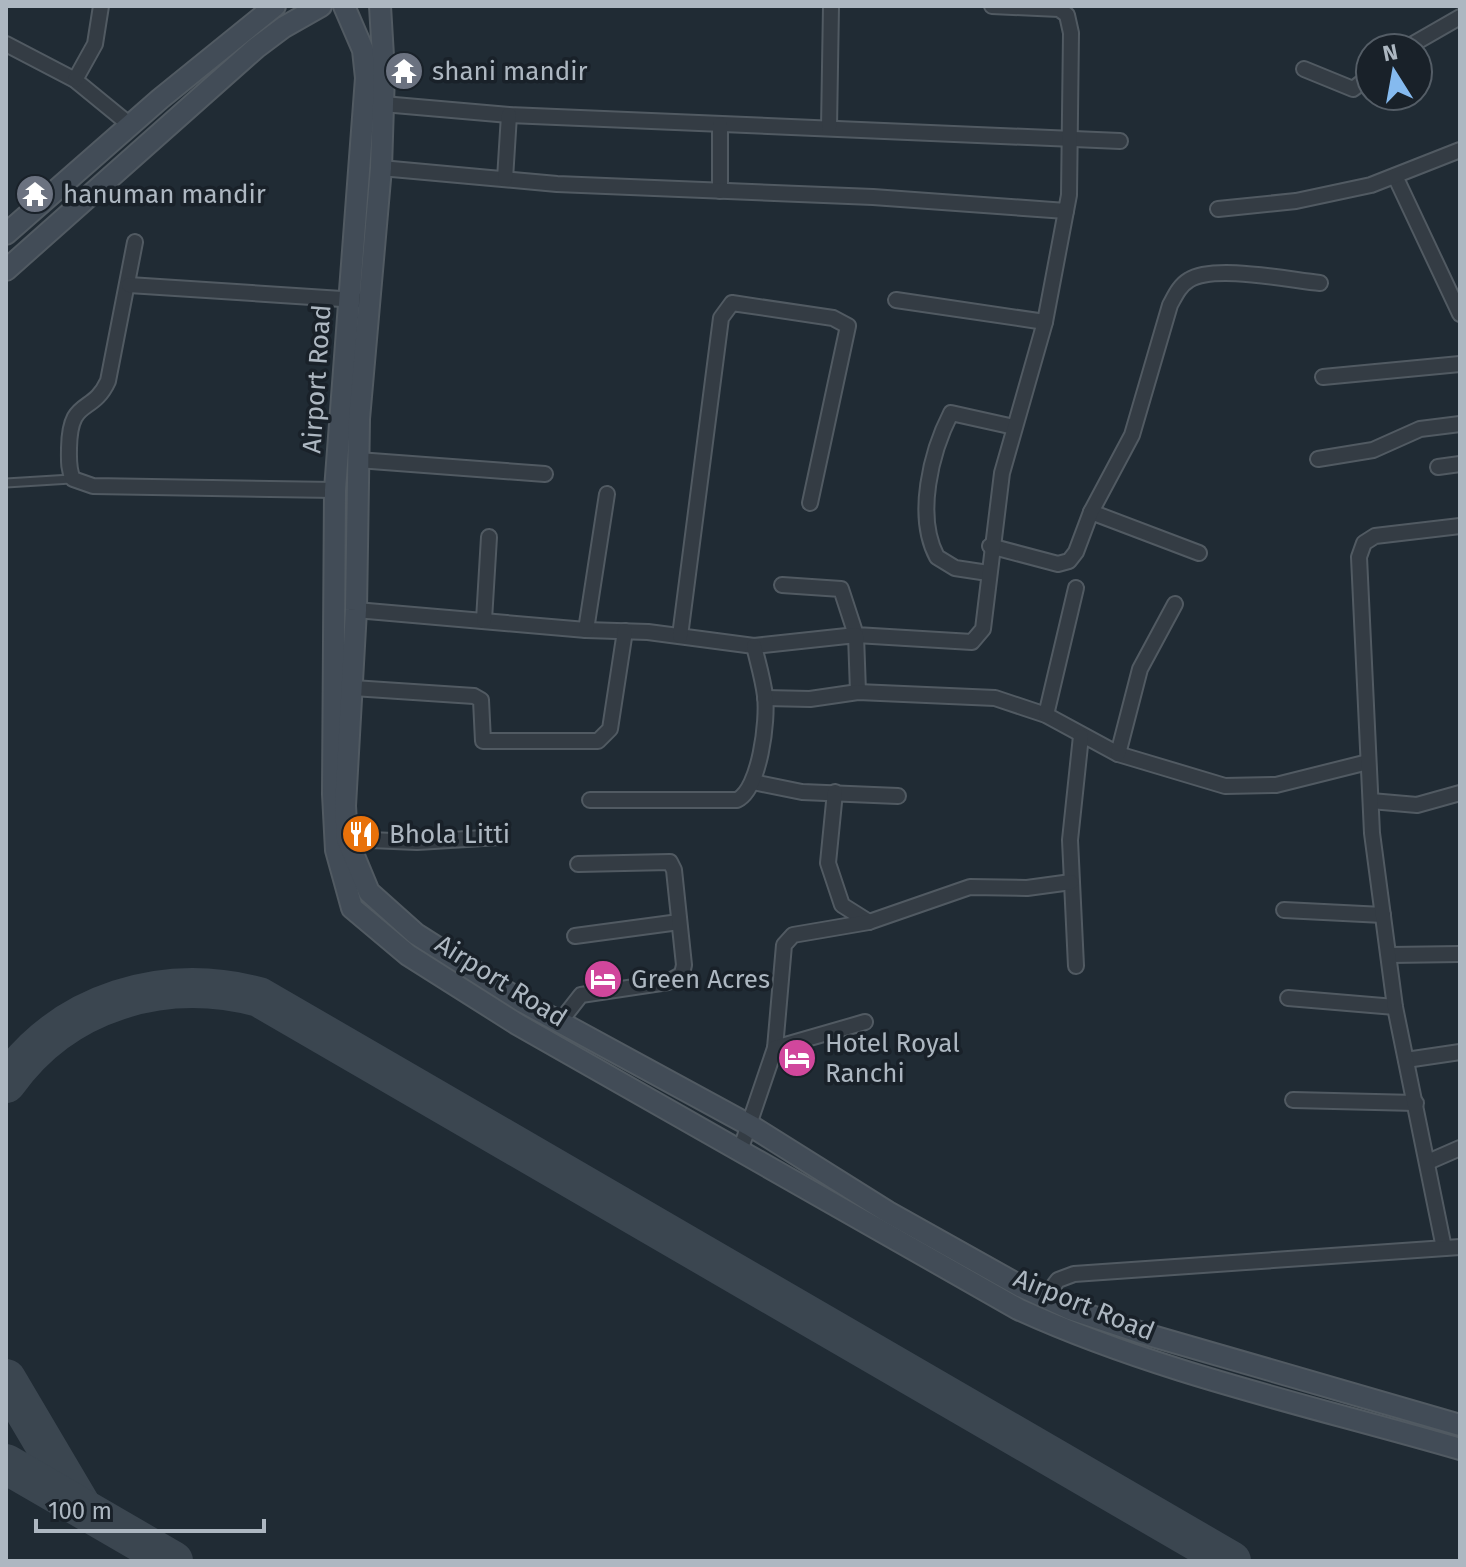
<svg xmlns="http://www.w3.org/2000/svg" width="1466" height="1567" viewBox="0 0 1466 1567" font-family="'Fira Sans',sans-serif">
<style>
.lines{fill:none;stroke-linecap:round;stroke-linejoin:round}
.taxiway{stroke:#3b4650;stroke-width:40}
.lane-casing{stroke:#515a62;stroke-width:11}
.street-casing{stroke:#515a62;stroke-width:18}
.secondary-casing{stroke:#515a62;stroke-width:24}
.lane{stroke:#343c44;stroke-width:7}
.street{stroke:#343c44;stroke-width:14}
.secondary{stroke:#424c57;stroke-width:20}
.labels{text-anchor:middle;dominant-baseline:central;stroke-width:7;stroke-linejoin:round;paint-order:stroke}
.poi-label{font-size:26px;fill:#adb7c1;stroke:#192129;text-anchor:start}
.street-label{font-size:26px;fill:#adb7c1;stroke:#192129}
</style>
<rect width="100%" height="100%" fill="#202b34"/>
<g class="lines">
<g class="taxiway">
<path d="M 6,1083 C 64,1001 164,972 259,997 L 1231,1561"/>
<polyline points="6,1379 81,1506"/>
<polyline points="6,1464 173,1561"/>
</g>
<g class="lane-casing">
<polyline id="lane" points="6,483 71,479"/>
</g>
<g class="street-casing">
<g id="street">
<polyline points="6,44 75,80 130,125"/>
<polyline points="1406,48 1460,17"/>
<polyline points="1304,69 1353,89 1370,76"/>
<polyline points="75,80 95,44 101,6"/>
<polyline points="383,104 509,115 1120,141"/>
<polyline points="720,125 720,191"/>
<polyline points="829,128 831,6"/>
<polyline points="381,168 557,184 873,197 1066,211"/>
<polyline points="1395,176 1460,314"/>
<polyline points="505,179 509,115"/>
<polyline points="1218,209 1296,201 1371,185 1460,150"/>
<path d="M 135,242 L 108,381 C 92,416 70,396 69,448 C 69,459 68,469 73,479 L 93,486 L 335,490"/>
<polyline points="129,285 357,300"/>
<polyline points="896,300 1045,322"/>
<polyline points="1323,377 1460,364"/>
<polyline points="1318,459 1373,450 1420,429 1460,424"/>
<polyline points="358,460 545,474"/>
<polyline points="1438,467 1460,464"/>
<polyline points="1091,512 1199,553"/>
<path d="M 990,546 L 1058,564 L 1069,561 L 1076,552 L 1091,512 L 1132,435 L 1170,305 C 1175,296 1179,286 1189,280 C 1214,264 1289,280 1320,283"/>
<path d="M 988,573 L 955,568 L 937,557 C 915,516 931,452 951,413 L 1014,427"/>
<polyline points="782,585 841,589 856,635 972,642 983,629 1002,473 1045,322 1069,195 1071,33 1067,15 1059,9 992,6"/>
<polyline points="356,610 586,630 648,632 754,646 856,635 858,692"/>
<polyline points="484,620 489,537"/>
<polyline points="586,630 607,494"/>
<polyline points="680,636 721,318 732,303 833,318 848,326 810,503"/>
<polyline points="353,688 474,696 481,700 483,741 598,741 610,729 625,631"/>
<polyline points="765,698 810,699 858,692 995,698 1046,715 1118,754 1225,786 1276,785 1368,762"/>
<polyline points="1046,715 1076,588"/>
<polyline points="1118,754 1140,669 1175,604"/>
<polyline points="753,782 802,792 898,796"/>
<polyline points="835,792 828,863 842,905 869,922"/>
<path d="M 590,800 L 737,800 C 760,789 768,720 765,696 C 763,679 758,663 754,646"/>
<polyline points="1371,801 1417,805 1460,793"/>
<polyline points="347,839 417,842 500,837"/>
<polyline points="1284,910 1383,915"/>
<polyline points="575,936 679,922"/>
<polyline points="1390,955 1460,954"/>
<polyline points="1076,966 1070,840 1081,736"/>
<polyline points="1288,998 1395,1007"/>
<polyline points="559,1023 581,995 668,982 682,974 684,965 674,870 670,862 578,864"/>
<polyline points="775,1048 784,945 793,935 869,922 970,887 1027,888 1071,882"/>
<polyline points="1406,1060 1460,1052"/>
<polyline points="1293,1100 1416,1103"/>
<polyline points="740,1151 775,1048 865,1022"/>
<polyline points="1428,1162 1460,1148"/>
<polyline points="1444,1248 1395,1007 1372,833 1359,557 1364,543 1375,536 1460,526"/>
<polyline points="1045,1297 1058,1280 1074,1274 1460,1247"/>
</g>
</g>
<g class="secondary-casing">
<g id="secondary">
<path d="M 344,6 L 363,50 L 366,78 L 335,490 L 333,794 L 336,850 L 352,908 L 408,955 L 517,1024 L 1018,1309 C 1158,1373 1312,1406 1460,1449"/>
<polyline points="380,6 384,73 381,168 359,419 356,610 345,806 347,839 369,892 416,934 523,1002 751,1126 888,1212 1022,1287 1070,1309 1142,1333 1460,1425"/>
<polyline points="6,234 160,99 275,6"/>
<polyline points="6,270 256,48 284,27 321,6"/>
</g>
</g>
<use href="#lane" class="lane"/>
<use href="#street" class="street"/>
<use href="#secondary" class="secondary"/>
</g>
<defs>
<g id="temple-disc" transform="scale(2)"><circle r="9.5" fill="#6b7280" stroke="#192129"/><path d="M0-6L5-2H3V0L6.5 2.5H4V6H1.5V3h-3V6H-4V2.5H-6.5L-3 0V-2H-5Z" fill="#fff"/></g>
<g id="restaurant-disc" transform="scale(2)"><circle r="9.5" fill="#e8710a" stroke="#192129"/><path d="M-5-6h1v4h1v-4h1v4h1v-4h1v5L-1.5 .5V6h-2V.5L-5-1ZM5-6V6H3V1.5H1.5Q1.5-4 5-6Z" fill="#fff"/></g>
<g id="hotel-disc" transform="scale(2)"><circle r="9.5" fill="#d1479c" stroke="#192129"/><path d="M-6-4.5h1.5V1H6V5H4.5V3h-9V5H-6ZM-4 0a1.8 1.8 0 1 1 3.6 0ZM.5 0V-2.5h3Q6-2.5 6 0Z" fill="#fff"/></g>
</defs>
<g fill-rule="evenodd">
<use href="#temple-disc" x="404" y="71"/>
<use href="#temple-disc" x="35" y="194"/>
<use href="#restaurant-disc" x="361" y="834"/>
<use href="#hotel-disc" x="603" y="979"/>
<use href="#hotel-disc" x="797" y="1058"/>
</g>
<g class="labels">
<g class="poi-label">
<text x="432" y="71">shani mandir</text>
<text x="63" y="194">hanuman mandir</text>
<text x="389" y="834">Bhola Litti</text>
<text x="631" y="979">Green Acres</text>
<text x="825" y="1043">Hotel Royal<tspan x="825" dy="30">Ranchi</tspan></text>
</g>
<g class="street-label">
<text transform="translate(317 379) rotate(-86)">Airport Road</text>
<text transform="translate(501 981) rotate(32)">Airport Road</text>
<text transform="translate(1084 1305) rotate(22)">Airport Road</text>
</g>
</g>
<rect width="1466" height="1567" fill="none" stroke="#adb7c1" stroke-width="16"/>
<g transform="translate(1394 72) rotate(349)"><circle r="38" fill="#192129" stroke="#545d66" stroke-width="2"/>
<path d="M0-6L14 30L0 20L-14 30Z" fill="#85baef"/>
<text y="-12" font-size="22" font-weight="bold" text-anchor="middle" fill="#adb7c1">N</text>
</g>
<path d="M36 1519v12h228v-12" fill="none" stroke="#adb7c1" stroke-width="4"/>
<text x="48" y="1519" font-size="24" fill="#adb7c1" stroke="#192129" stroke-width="6" paint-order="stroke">100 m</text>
</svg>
